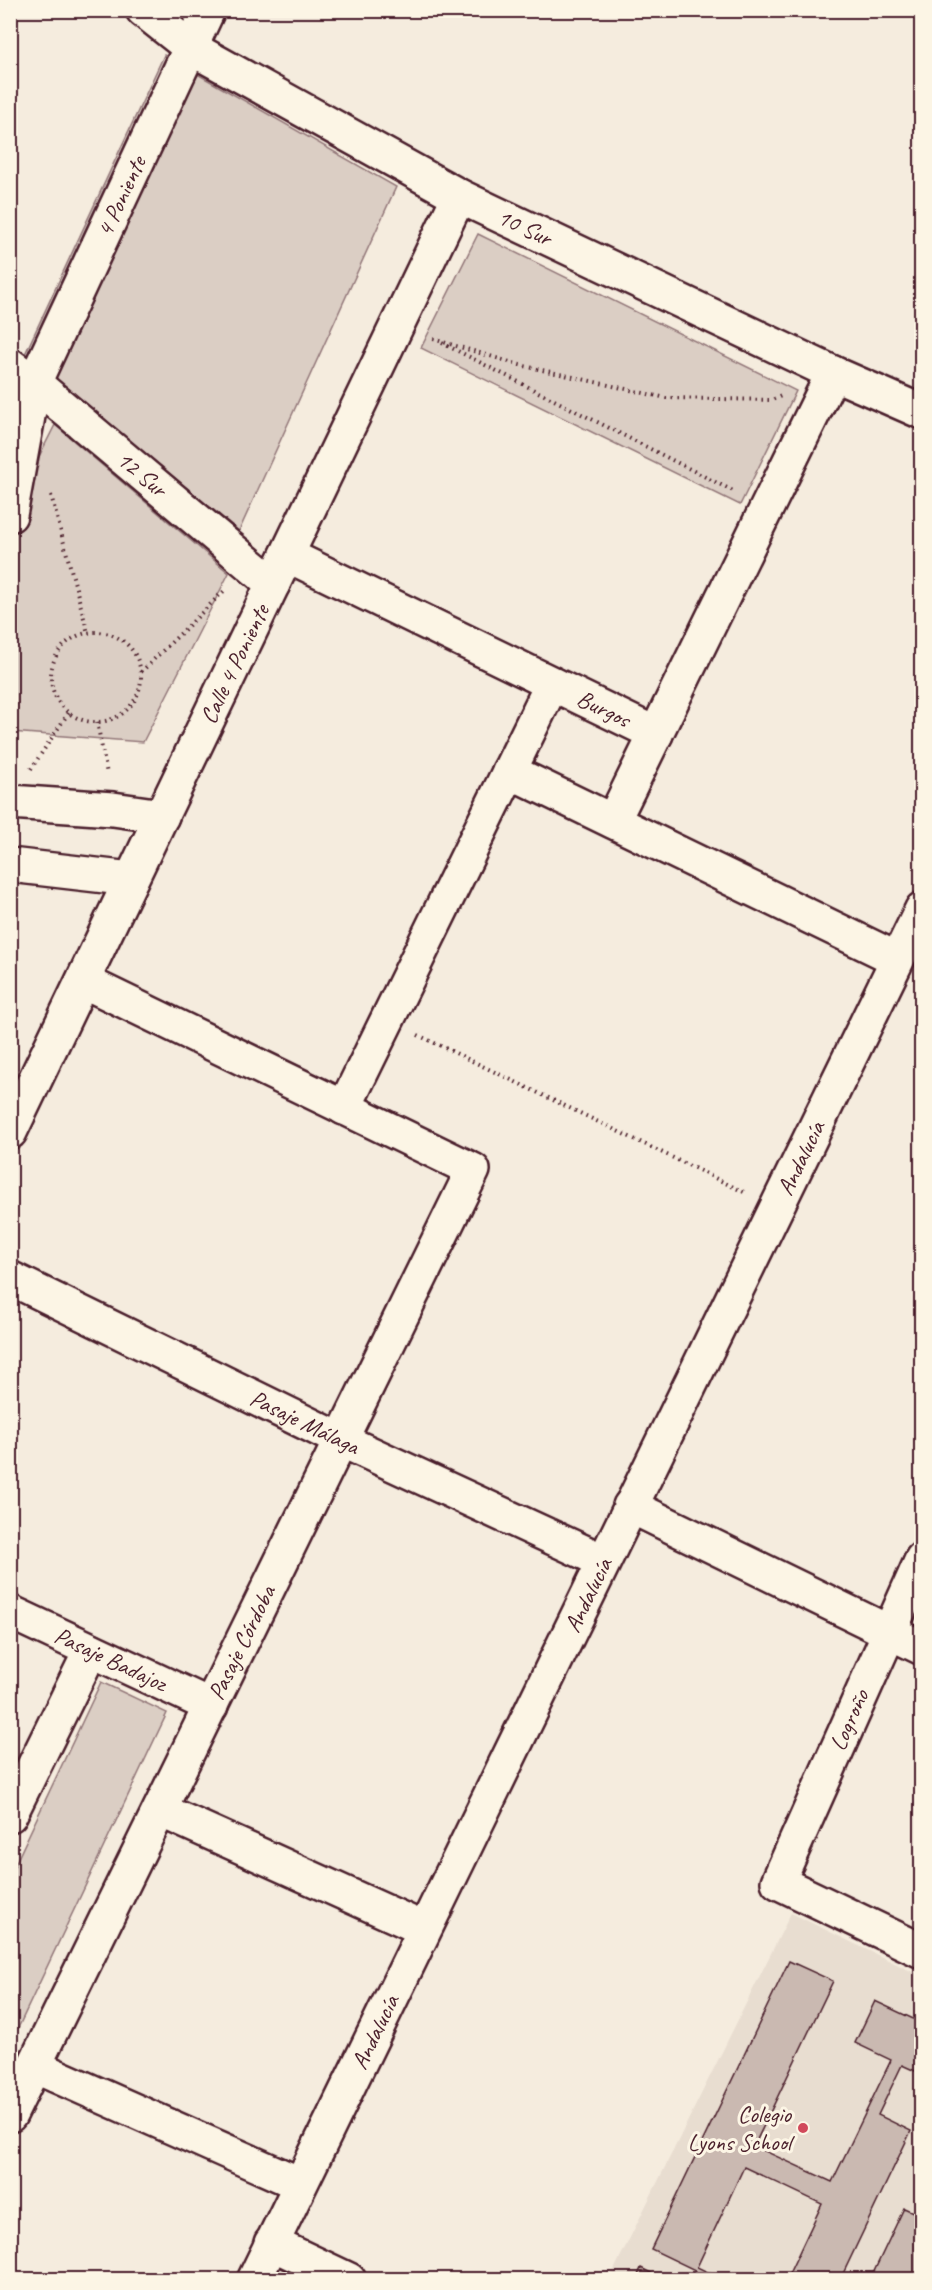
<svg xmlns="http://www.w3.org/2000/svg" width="932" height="2290" viewBox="0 0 932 2290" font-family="Caveat,sans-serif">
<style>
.built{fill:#e8ddd0}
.green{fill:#dbcec4;stroke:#927678;stroke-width:1.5}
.building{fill:#cab9b1;stroke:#4a1f2b;stroke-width:1.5}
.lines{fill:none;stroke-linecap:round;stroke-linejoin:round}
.minor-casing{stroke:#4a1f2b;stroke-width:38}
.path{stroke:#4a1f2b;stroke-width:4;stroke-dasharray:1.5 4.5;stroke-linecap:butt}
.minor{stroke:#fcf5e5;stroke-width:33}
.poi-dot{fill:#d1495b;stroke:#fcf5e5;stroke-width:2}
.labels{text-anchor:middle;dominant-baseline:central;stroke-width:6;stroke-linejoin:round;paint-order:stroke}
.street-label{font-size:24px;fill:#4a1f2b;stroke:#fcf5e5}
.poi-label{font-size:24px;fill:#4a1f2b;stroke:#fcf5e5;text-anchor:end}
</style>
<rect width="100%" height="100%" fill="#f5ecde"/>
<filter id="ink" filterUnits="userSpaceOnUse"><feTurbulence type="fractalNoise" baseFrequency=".0167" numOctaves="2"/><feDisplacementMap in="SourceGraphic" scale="12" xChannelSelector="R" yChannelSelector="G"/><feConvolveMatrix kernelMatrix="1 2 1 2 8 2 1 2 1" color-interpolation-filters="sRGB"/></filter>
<g filter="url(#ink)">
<polygon class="built" points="791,1913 921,1976 921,2279 609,2280"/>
<g class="green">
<polygon points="164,55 396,187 239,531 25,354"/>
<polygon points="478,234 796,391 740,505 421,348"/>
<polygon points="55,425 229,573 143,742 11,732 11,549 20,494"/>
<polygon points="101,1682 167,1713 11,2043 11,1873"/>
</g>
<g class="building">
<polygon points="789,1961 833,1981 754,2146 832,2182 891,2060 855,2043 875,2001 922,2023 922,2074 902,2065 878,2115 911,2131 840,2280 786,2280 822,2204 744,2167 697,2267 724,2280 690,2280 695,2270 651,2249"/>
<polygon points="904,2208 922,2216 922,2280 870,2280"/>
<polygon points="641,2268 665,2280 636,2280"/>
</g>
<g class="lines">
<g class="minor-casing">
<g id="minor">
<path id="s1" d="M 143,10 L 191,48 L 459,196 L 833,373 L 922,412"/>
<path id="s2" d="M 10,365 L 34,383 L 273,584"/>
<path id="s3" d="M 10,515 L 34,383 L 208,10"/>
<path id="s4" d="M 287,555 L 656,734"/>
<polyline points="509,771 897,959"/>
<polyline points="10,802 113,809 162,816"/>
<polyline points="613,821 833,373"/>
<polyline points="10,865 131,879"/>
<polyline points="344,1108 552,684"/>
<path id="s5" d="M 10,1132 L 459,196"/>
<path id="s6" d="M 10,1278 L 341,1440 L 603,1561"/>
<polyline points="630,1506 922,1648"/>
<polyline points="922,1559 778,1882 922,1951"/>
<path id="s7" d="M 10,1612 L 211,1706"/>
<polyline points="160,1810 424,1929"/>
<polyline points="10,1815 91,1650"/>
<polyline points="34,2066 300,2184"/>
<path id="s8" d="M 10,2115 L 473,1170 L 83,981"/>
<polyline points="271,2243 349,2280"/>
<path id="s9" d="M 254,2280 L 922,909"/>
</g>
</g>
<g class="path">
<polyline points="433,339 520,365 666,398 772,400 781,396"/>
<polyline points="442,343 735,492"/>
<polyline points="51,495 88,633"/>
<circle cx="96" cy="677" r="45"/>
<polyline points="141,672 226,589"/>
<polyline points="97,722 107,774"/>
<polyline points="31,769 69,712"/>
<polyline points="418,1035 746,1193"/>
</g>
<use href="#minor" class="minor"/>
</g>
</g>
<circle class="poi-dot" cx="803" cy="2128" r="6"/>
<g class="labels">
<g class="street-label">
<text stroke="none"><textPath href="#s3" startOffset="340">4 Poniente</textPath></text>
<text stroke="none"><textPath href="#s1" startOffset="440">10 Sur</textPath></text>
<text stroke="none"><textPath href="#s2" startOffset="171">12 Sur</textPath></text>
<text stroke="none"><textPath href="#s5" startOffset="519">Calle 4 Poniente</textPath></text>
<text stroke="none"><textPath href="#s4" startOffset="352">Burgos</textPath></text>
<text stroke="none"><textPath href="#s9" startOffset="1248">Andalucía</textPath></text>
<text stroke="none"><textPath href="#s6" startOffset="328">Pasaje Málaga</textPath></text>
<text stroke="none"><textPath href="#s9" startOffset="762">Andalucía</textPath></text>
<text stroke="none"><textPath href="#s8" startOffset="526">Pasaje Córdoba</textPath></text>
<text stroke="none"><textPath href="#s7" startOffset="111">Pasaje Badajoz</textPath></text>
<text transform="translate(849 1720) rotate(-66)">Logroño</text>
<text stroke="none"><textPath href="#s9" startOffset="276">Andalucía</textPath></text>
</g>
<g class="poi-label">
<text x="791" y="2114">Colegio<tspan x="791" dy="28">Lyons School</tspan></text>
</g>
</g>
<rect width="932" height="2290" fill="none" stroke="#fcf5e5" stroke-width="36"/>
<rect x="18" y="18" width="896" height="2254" fill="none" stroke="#4a1f2b" stroke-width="2" filter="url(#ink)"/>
</svg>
